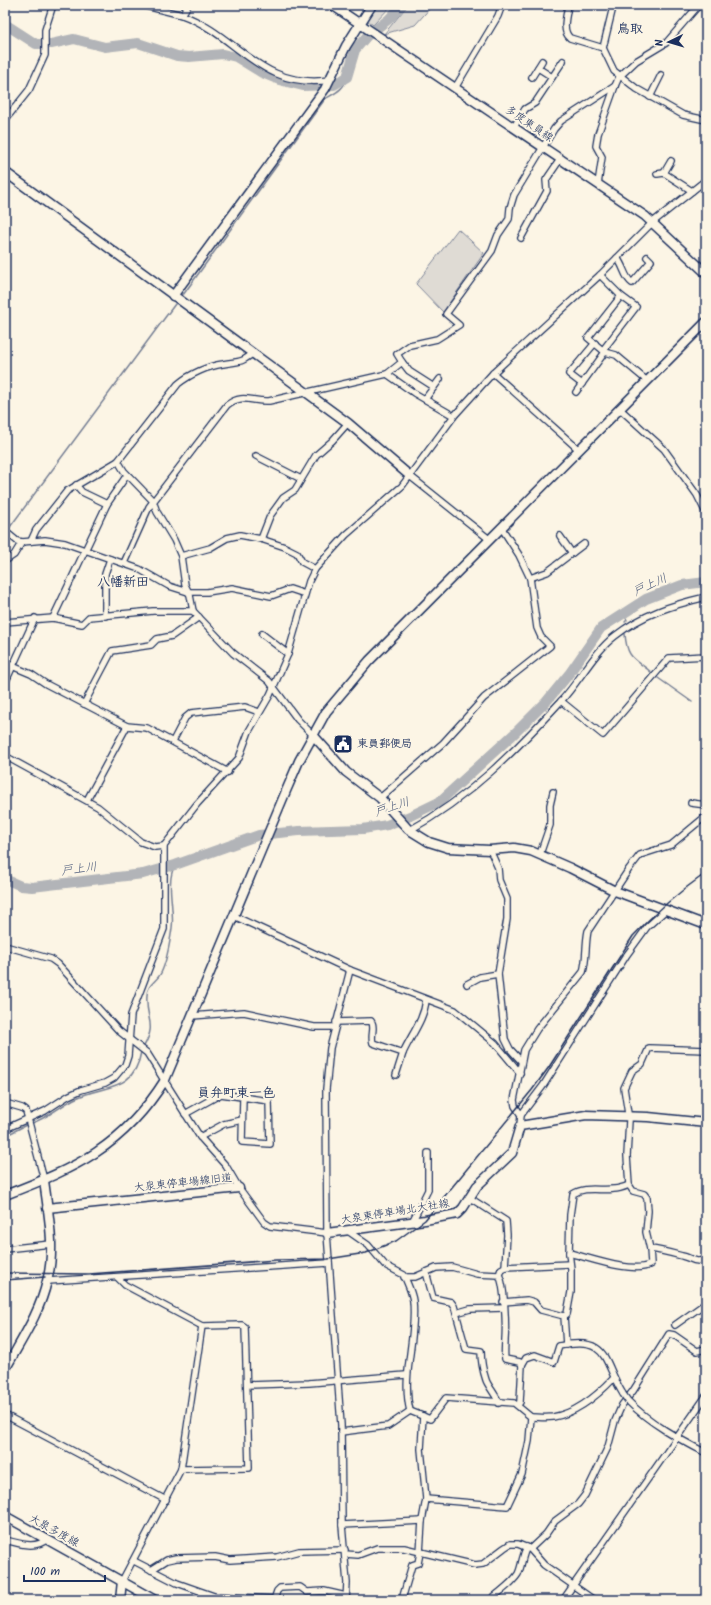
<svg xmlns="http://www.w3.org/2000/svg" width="711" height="1605" viewBox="0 0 711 1605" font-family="Kalam,'Klee One',sans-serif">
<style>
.green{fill:#dfdbd4;stroke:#7d8599}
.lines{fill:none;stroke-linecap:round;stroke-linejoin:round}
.stream{stroke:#767f94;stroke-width:1.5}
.river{stroke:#b2b4b8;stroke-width:10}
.street-casing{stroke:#1b2f5e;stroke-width:8}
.secondary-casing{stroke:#1b2f5e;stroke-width:11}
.street{stroke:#fcf5e5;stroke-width:5.5}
.secondary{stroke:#fcf5e5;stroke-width:8}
.rail{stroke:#1b2f5e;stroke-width:1.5}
.street-bridge-casing{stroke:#1b2f5e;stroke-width:8;stroke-linecap:butt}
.street-bridge{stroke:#fcf5e5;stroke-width:5.5}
.labels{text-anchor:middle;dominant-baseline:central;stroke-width:4;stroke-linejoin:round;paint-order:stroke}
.street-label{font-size:11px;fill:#1b2f5e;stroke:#fcf5e5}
.poi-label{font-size:11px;font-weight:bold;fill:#1b2f5e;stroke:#fcf5e5;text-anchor:start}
.water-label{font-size:12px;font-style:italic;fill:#485779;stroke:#fcf5e5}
.quarter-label{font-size:13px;font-weight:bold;fill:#1b2f5e;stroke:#fcf5e5}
</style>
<rect width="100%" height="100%" fill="#fcf5e5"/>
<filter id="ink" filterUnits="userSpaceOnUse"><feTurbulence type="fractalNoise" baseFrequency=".025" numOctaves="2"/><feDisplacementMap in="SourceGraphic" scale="8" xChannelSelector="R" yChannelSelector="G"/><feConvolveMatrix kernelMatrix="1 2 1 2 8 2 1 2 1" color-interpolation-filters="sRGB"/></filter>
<g filter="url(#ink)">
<g class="green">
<polygon points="373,5 392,5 373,25 364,18"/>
<polygon points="408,5 433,5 415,25 384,34"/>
<polygon points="458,229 484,253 443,312 416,284"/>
</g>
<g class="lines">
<g class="stream">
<path d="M 183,295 L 325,99 C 335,93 345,89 347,77"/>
<polyline points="7,531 175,304"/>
<polyline points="623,612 627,620 625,622"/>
<path d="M 625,634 C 627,660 635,658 652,673"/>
<polyline points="658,678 692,702"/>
<path d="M 143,1048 C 158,1023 145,1020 147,995 C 147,985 157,981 161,973 C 167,961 170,942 172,928 C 175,908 165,883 175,865"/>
<path d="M 32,1123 C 48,1118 60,1106 74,1099 C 104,1084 134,1093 141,1052"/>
<polyline points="5,1136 28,1124"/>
</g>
<g class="river">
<polyline points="5,24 36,44 51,44 74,39 105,47 138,43 177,56 189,57 223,54 236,57 262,73 279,80 303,86 334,85 347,77 355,50 367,36 389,19 402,5"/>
<polyline points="5,879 21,886 32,887 143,874 175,865 259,835 299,831 363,829 387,825 410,816 439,802 515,733 546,702 569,674 601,628 646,599 682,585 706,582"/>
</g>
<g class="street-casing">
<g id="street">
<polyline points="142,5 182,15 188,5"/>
<path d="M 568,5 C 567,15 561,30 570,38 L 603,48 L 614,71 L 637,89 L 683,115 L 706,120"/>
<path d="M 182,15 C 238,35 260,90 330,80"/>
<polyline points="603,48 613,7 627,7 628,5"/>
<polyline points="538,68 552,77"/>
<polyline points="532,77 542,61"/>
<polyline points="455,88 498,16 502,5"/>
<polyline points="650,97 661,75"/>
<polyline points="5,120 29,90 45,55 45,30 53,5"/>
<polyline points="514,127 525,109 535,103 563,61"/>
<polyline points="671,161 664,173 692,191"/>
<polyline points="657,174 664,173"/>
<polyline points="598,184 602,157 596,146 598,134 615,86 619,77 636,61 666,43 699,5"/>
<polyline points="521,238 547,191 546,180 561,158"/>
<path d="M 617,258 C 624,266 624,277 632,283 L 651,261 L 647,257"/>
<polyline points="600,275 621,296 588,338 605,352 616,355 646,380"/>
<polyline points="603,350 636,307 621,296"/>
<polyline points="402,362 409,371 434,387"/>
<polyline points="493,373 578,449"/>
<polyline points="387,374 414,393 454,416"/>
<polyline points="582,384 569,374 595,343"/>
<polyline points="576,392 605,352"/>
<polyline points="425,399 440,379"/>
<polyline points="619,408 664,449 697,495 706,513"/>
<polyline points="256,456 301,479"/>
<polyline points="118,461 124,471 153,501 157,512 174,540 181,556 185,585 190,595 193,611 233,653 269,681 298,720 313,735"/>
<polyline points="410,476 489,539"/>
<polyline points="76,485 82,492 107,504"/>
<polyline points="5,531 17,541 22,542 45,540 65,543 139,569 169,586 188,592 207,592 232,588 271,596 290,589 305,594"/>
<polyline points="560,536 572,553"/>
<polyline points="261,539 270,516 283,498 295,490 316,455 332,441 348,423"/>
<path d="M 31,541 L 36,530 L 67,491 L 118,461 L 178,384 C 190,374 208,366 223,364 C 237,361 240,364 252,354"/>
<polyline points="181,556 210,548 227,538 240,535 261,539 285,547 297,553 302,562 315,569"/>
<polyline points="5,561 14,555 22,542"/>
<path d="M 124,563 L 149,507 L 227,405 C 243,393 251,402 269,401 L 387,374 L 402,362 L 397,354 L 410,345 L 437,339 L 459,325 L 446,314 L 492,251 L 498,235 L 509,219 L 510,208 L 514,195 L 554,129 L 561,121 L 615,86"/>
<polyline points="530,578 547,572 584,544"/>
<polyline points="105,616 105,574 110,559"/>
<polyline points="53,618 107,504 127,475"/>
<polyline points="5,622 53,618 82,624 89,617 153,611 193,611"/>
<polyline points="262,634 288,654"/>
<polyline points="5,663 31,674 46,684 127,726 147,728 228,772"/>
<polyline points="5,683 35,618"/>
<polyline points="561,701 603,735 669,658 706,656"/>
<polyline points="84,704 112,651 151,645 157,639 172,636 199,617"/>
<polyline points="173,741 185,718 191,713 245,707 259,712"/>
<polyline points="5,756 98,807 141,842 155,847 164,846"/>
<polyline points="380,798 443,743 484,698 550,646 541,637 537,628 530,578 519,555 501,527"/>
<polyline points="87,800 127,726"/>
<polyline points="691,803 706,805"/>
<path d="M 410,830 C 469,798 516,750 561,701 C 579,682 594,652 615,636 C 643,614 672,605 706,597"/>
<polyline points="490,850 498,868 499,880 507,899 507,919 498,974 505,1039 510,1049 521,1061"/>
<polyline points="540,854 550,825 550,805 553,792"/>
<polyline points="234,916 350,970 455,1010 495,1043 520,1073"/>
<polyline points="5,946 51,959 58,964 119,1031 147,1053 200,1137 226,1166 239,1188 264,1222 270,1226 327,1233"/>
<polyline points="467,984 480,977 498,974"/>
<polyline points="192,1016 244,1012 314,1027 335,1027"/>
<path d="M 336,1022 L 371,1021 C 376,1027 370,1035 373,1043 L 403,1053 C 411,1035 424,1020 426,1000"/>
<polyline points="396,1075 403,1053"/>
<polyline points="5,1103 22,1108 26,1111 44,1180"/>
<polyline points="185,1114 221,1094 269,1101 270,1144 242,1142 243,1097"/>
<path d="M 521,1115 L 515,1106 L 514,1100 L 524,1050 L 537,1029 L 583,972 C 587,959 585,945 588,931 L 629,869 L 640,855 L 671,845 L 706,816"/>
<polyline points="520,1126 521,1115 543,1086 626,956 647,927 666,910"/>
<polyline points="5,1129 45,1111 68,1096 81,1090 105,1083 114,1078 125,1065 128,1056 131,1015 164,929 164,846 197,804 239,758 249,731 270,695 288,654 309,581 315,569 346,535 402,486 454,416 493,373 600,275 653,222 706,180"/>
<polyline points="200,1137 224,1124 242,1120"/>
<path d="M 629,1185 C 624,1187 619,1189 614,1189 C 600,1191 585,1186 573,1194 L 570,1215 L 569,1253 C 587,1257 635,1275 651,1264 L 650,1249 C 660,1250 671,1253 682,1256 C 692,1258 695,1264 706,1259"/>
<polyline points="470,1198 506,1221 507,1235 505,1267"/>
<polyline points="412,1222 428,1190 428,1153"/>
<path d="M 348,1231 L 368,1245 L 385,1265 L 404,1275 C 407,1283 412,1292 413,1301 C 417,1339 401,1374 410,1411"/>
<polyline points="5,1249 51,1244"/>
<polyline points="650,1249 646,1232 648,1211 647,1198 644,1194 633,1191 629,1185 627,1156 629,1120 624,1088 632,1071 642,1064 649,1048 706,1050"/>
<path d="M 426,1272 L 433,1298 L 451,1302 L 454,1306 L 466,1349 L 481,1351 C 481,1361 483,1371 486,1380 C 488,1386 496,1395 499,1403"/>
<polyline points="499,1275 501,1269 505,1267 570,1264"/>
<path d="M 404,1277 L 415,1277 L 436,1268 L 452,1267 L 477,1274 L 499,1275 C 505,1285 506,1327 505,1340 C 505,1346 504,1352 505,1359 L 520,1362 L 522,1365"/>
<polyline points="118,1278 125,1285 202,1326 242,1325 245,1327 249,1468 181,1469"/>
<polyline points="48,1281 329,1263"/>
<polyline points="503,1302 527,1300 534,1302 541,1310 564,1316 566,1345"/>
<polyline points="456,1313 470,1309 504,1308"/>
<polyline points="564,1316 567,1314 571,1292 571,1269 569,1253"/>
<polyline points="675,1325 706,1303"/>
<polyline points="247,1385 309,1383 406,1375"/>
<path d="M 628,1401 C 649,1423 679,1439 706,1453"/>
<path d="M 518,1405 L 520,1402 L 522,1365 L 526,1358 L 535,1355 L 554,1362 L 559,1346 C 610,1336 602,1360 623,1394"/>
<polyline points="410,1411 430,1419 446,1398 514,1403 531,1417 529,1441 522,1474 507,1506 426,1499"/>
<polyline points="5,1415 166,1500"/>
<path d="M 531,1417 C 538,1417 546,1418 553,1417 C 577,1413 598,1395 614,1378"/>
<polyline points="341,1432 388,1426 410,1411"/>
<polyline points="342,1525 422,1521"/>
<path d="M 5,1540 C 19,1543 35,1550 47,1539"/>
<polyline points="530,1549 546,1534 555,1521 578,1504 585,1495 608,1447 615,1421 622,1405 633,1391 669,1334 674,1335 697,1351 706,1349"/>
<polyline points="345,1554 358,1555 377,1548 404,1548 475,1565 483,1564 504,1548 510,1544 518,1544 530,1549 544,1565 594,1600"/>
<polyline points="134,1561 177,1583 214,1596 274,1599"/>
<polyline points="151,1570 167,1560 176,1558 215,1557 230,1560 277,1557 299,1551 345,1550"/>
<polyline points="122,1581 181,1469 202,1326"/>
<polyline points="403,1596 412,1565 418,1563 420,1553 422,1521 426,1499 421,1449 423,1416"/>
<polyline points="200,1600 202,1593"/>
<polyline points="274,1600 277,1591 280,1588 300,1587 307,1592 324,1591 346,1596"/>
<polyline points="346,1600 347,1583 342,1525 341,1425 327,1233 326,1089 330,1048 350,970"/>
<path d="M 490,1600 C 500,1591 511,1585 518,1574 C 522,1566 522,1555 527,1547"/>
<polyline points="563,1600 706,1396"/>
</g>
</g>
<g class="secondary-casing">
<g id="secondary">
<polyline points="332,5 645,216 706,273"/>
<polyline points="5,172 348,423 410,476"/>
<polyline points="173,296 325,89 346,46 372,5"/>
<polyline points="313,735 346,772 380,798 408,829 429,842 448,848 490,850 514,848 531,851 570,868 615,891 706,925"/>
<path d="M 5,1195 C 76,1168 123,1147 165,1080 L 286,791 L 299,761 L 326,712 L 369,661 L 706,322"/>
<polyline points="47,1208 239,1188"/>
<polyline points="327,1233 425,1220 457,1214 463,1208 477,1186 512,1153 520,1126 586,1115 648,1117 706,1123"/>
<path d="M 5,1370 C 20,1342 40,1313 47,1281 C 56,1249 48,1213 44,1180"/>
<polyline points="5,1516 155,1600"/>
<polyline points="120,1600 122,1581"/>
</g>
</g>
<use href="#street" class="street"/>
<use href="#secondary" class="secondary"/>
<g class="rail">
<path d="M 5,1273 L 89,1274 L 276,1260 L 328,1259 L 366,1253 L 396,1241 L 425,1220 L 532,1090 L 549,1067 L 633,936 C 655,912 679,892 706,873"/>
<polyline points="5,1280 45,1277"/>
</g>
<g class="street-bridge-casing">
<polyline id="street-bridge" points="623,1394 628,1401"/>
</g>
<use href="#street-bridge" class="street-bridge"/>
</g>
</g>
<defs>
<g id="civic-square" transform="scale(1)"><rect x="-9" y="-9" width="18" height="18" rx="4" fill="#1b2f5e" stroke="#fcf5e5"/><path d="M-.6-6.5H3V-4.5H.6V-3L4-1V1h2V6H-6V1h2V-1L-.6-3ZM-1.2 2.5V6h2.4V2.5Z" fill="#fff"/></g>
</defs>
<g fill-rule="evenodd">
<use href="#civic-square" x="343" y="744"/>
</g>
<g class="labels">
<g class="street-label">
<text transform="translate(529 124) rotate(34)">多度東員線</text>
<text transform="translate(183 1183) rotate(-6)">大泉東停車場線旧道</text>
<text transform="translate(395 1212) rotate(-9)">大泉東停車場北大社線</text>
<text transform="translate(54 1531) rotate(29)">大泉多度線</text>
</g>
<g class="poi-label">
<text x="357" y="744">東員郵便局</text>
</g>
<g class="water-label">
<text transform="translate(650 585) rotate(-25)">戸上川</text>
<text transform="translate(392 807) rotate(-18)">戸上川</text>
<text transform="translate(79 869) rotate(-7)">戸上川</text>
</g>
<g class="quarter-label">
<text x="630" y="29">鳥取</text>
<text x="123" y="582">八幡新田</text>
<text x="236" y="1093">員弁町東一色</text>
</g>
</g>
<rect width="711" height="1605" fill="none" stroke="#fcf5e5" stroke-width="20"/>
<rect x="10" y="10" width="691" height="1585" fill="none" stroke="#1b2f5e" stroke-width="1.5" filter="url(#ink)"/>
<g transform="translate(669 42) rotate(265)" stroke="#fcf5e5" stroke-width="3" paint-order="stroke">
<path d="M0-3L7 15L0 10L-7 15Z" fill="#1b2f5e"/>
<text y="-6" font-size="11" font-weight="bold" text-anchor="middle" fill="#1b2f5e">N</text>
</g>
<path d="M24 1575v6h81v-6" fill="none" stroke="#1b2f5e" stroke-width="2"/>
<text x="30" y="1575" font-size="12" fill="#1b2f5e" stroke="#fcf5e5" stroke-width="3" paint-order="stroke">100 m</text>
</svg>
